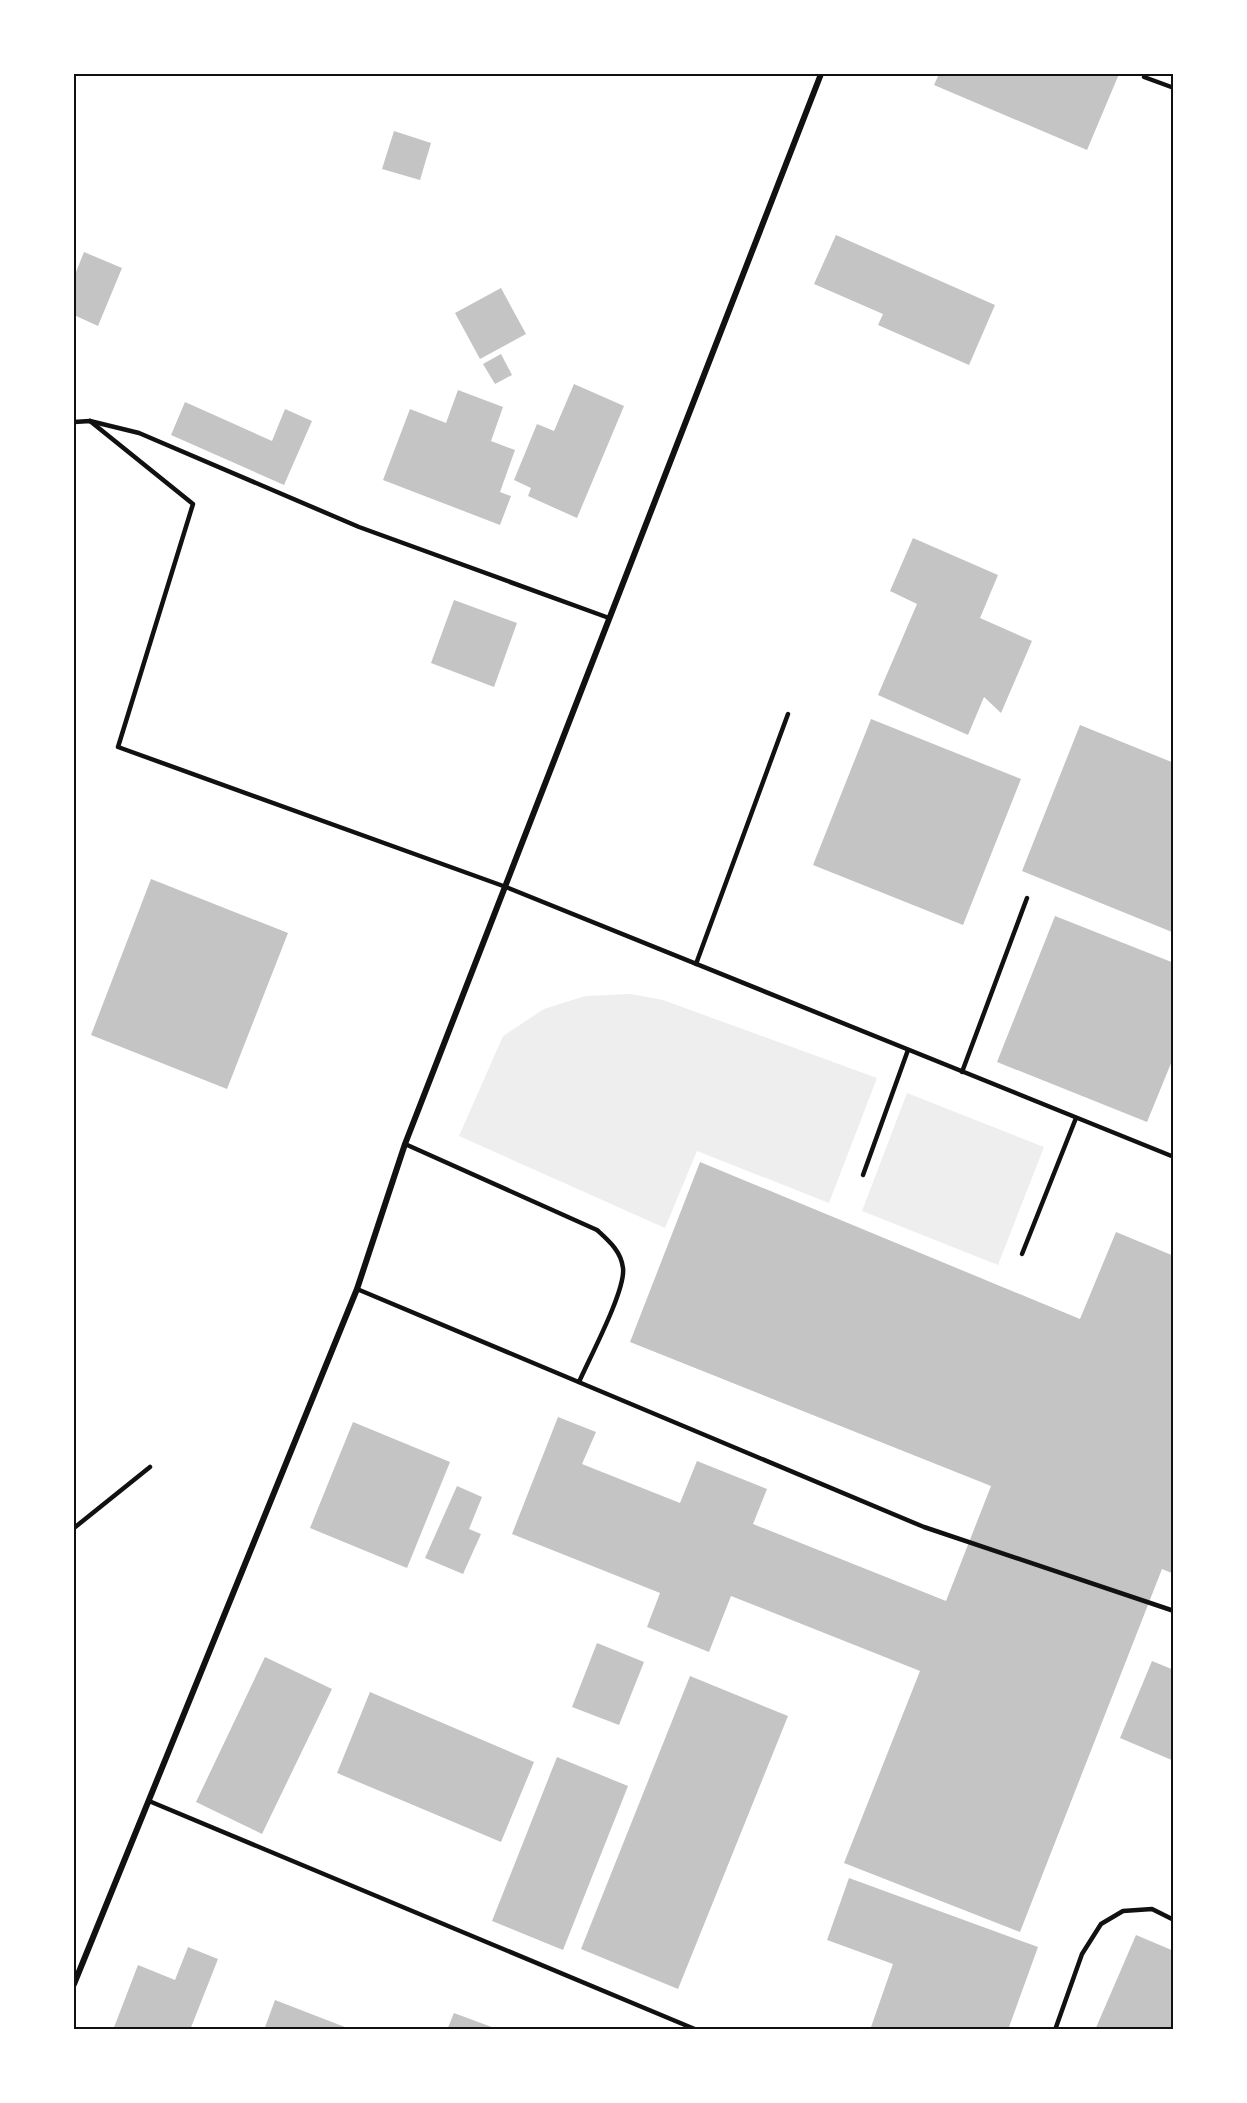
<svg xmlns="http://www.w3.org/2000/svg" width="1247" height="2103" viewBox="0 0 1247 2103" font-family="Figtree,sans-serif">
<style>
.green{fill:#eee}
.building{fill:#c4c4c4}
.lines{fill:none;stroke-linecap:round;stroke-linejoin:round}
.service{stroke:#111;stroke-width:4.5}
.minor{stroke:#111;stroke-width:6}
.neatline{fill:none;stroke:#111;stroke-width:2}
</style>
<rect width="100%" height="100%" fill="#fff"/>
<g class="green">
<polygon points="631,994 663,1000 877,1078 829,1203 697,1151 665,1228 459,1136 503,1036 544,1009 585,996"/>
<polygon points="907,1093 1044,1147 998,1265 862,1211"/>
</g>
<g class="building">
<polygon points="939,74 1119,74 1087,150 934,85"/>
<polygon points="394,131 431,143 420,180 382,169"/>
<polygon points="836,235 995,305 969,365 878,325 883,314 814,284"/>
<polygon points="84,252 122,268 98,326 74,315 74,277"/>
<polygon points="501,288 526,334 480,359 455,313"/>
<polygon points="501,354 512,375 495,384 483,364"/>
<polygon points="574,384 624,406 577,518 528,496 531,488 514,480 537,424 554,431"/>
<polygon points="458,390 503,407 491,441 515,450 500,492 511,496 500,525 383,480 410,409 446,423"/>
<polygon points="185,402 272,441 285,409 312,421 284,485 171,435"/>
<polygon points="913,538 998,575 980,618 1032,641 1001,713 984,697 968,735 878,695 917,604 890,591"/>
<polygon points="454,600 517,623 494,687 431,663"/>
<polygon points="871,719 1021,779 963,925 813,865"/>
<polygon points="1080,725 1174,763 1172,932 1022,871"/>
<polygon points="151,879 288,933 227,1089 91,1035"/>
<polygon points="1055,916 1174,963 1174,1056 1147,1122 997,1062"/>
<polygon points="700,1162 1080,1319 1116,1232 1174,1256 1174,1574 1162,1569 1020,1932 844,1863 920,1671 731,1596 709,1652 647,1627 660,1593 512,1534 558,1417 596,1432 582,1464 680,1503 697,1461 767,1489 753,1524 946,1601 991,1486 630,1342"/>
<polygon points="353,1422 450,1462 407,1568 310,1528"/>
<polygon points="457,1486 482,1497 469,1529 481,1534 463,1574 425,1558"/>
<polygon points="597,1643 644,1662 619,1725 572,1707"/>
<polygon points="265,1657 332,1689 262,1834 196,1802"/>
<polygon points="1152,1661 1174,1670 1174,1761 1120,1738"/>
<polygon points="690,1676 788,1716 678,1989 581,1949"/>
<polygon points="370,1692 534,1762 501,1842 337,1773"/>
<polygon points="557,1757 628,1786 563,1950 492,1921"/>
<polygon points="849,1878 1038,1947 1008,2030 870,2030 893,1964 827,1940"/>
<polygon points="1136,1935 1174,1951 1174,2030 1095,2030"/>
<polygon points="188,1947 218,1959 190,2030 113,2030 138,1965 175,1980"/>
<polygon points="275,2000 350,2029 350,2030 264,2030"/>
<polygon points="454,2013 497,2029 497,2030 447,2030"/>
</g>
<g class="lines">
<g class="service">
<polyline points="1144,77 1174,88"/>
<polyline points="90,421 193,504 118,747 506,887 1174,1157"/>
<polyline points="74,422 90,421 139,433 359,527 609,618"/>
<polyline points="696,964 788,714"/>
<polyline points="962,1072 1027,898"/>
<path d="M 405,1144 L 597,1230 C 609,1241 621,1251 623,1268 C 626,1290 589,1359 579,1382"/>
<polyline points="863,1175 908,1050"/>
<polyline points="1022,1254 1076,1118"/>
<polyline points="357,1289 924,1527 1174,1611"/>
<polyline points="74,1528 150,1467"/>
<polyline points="149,1801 697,2030"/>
<polyline points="1055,2030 1082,1954 1101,1924 1123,1911 1152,1909 1174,1920"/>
</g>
<polyline class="minor" points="74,1984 357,1289 405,1144 821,74"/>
</g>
<rect width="1247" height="2103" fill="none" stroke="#ffffff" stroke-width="150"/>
<rect x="75" y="75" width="1097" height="1953" class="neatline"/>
</svg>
